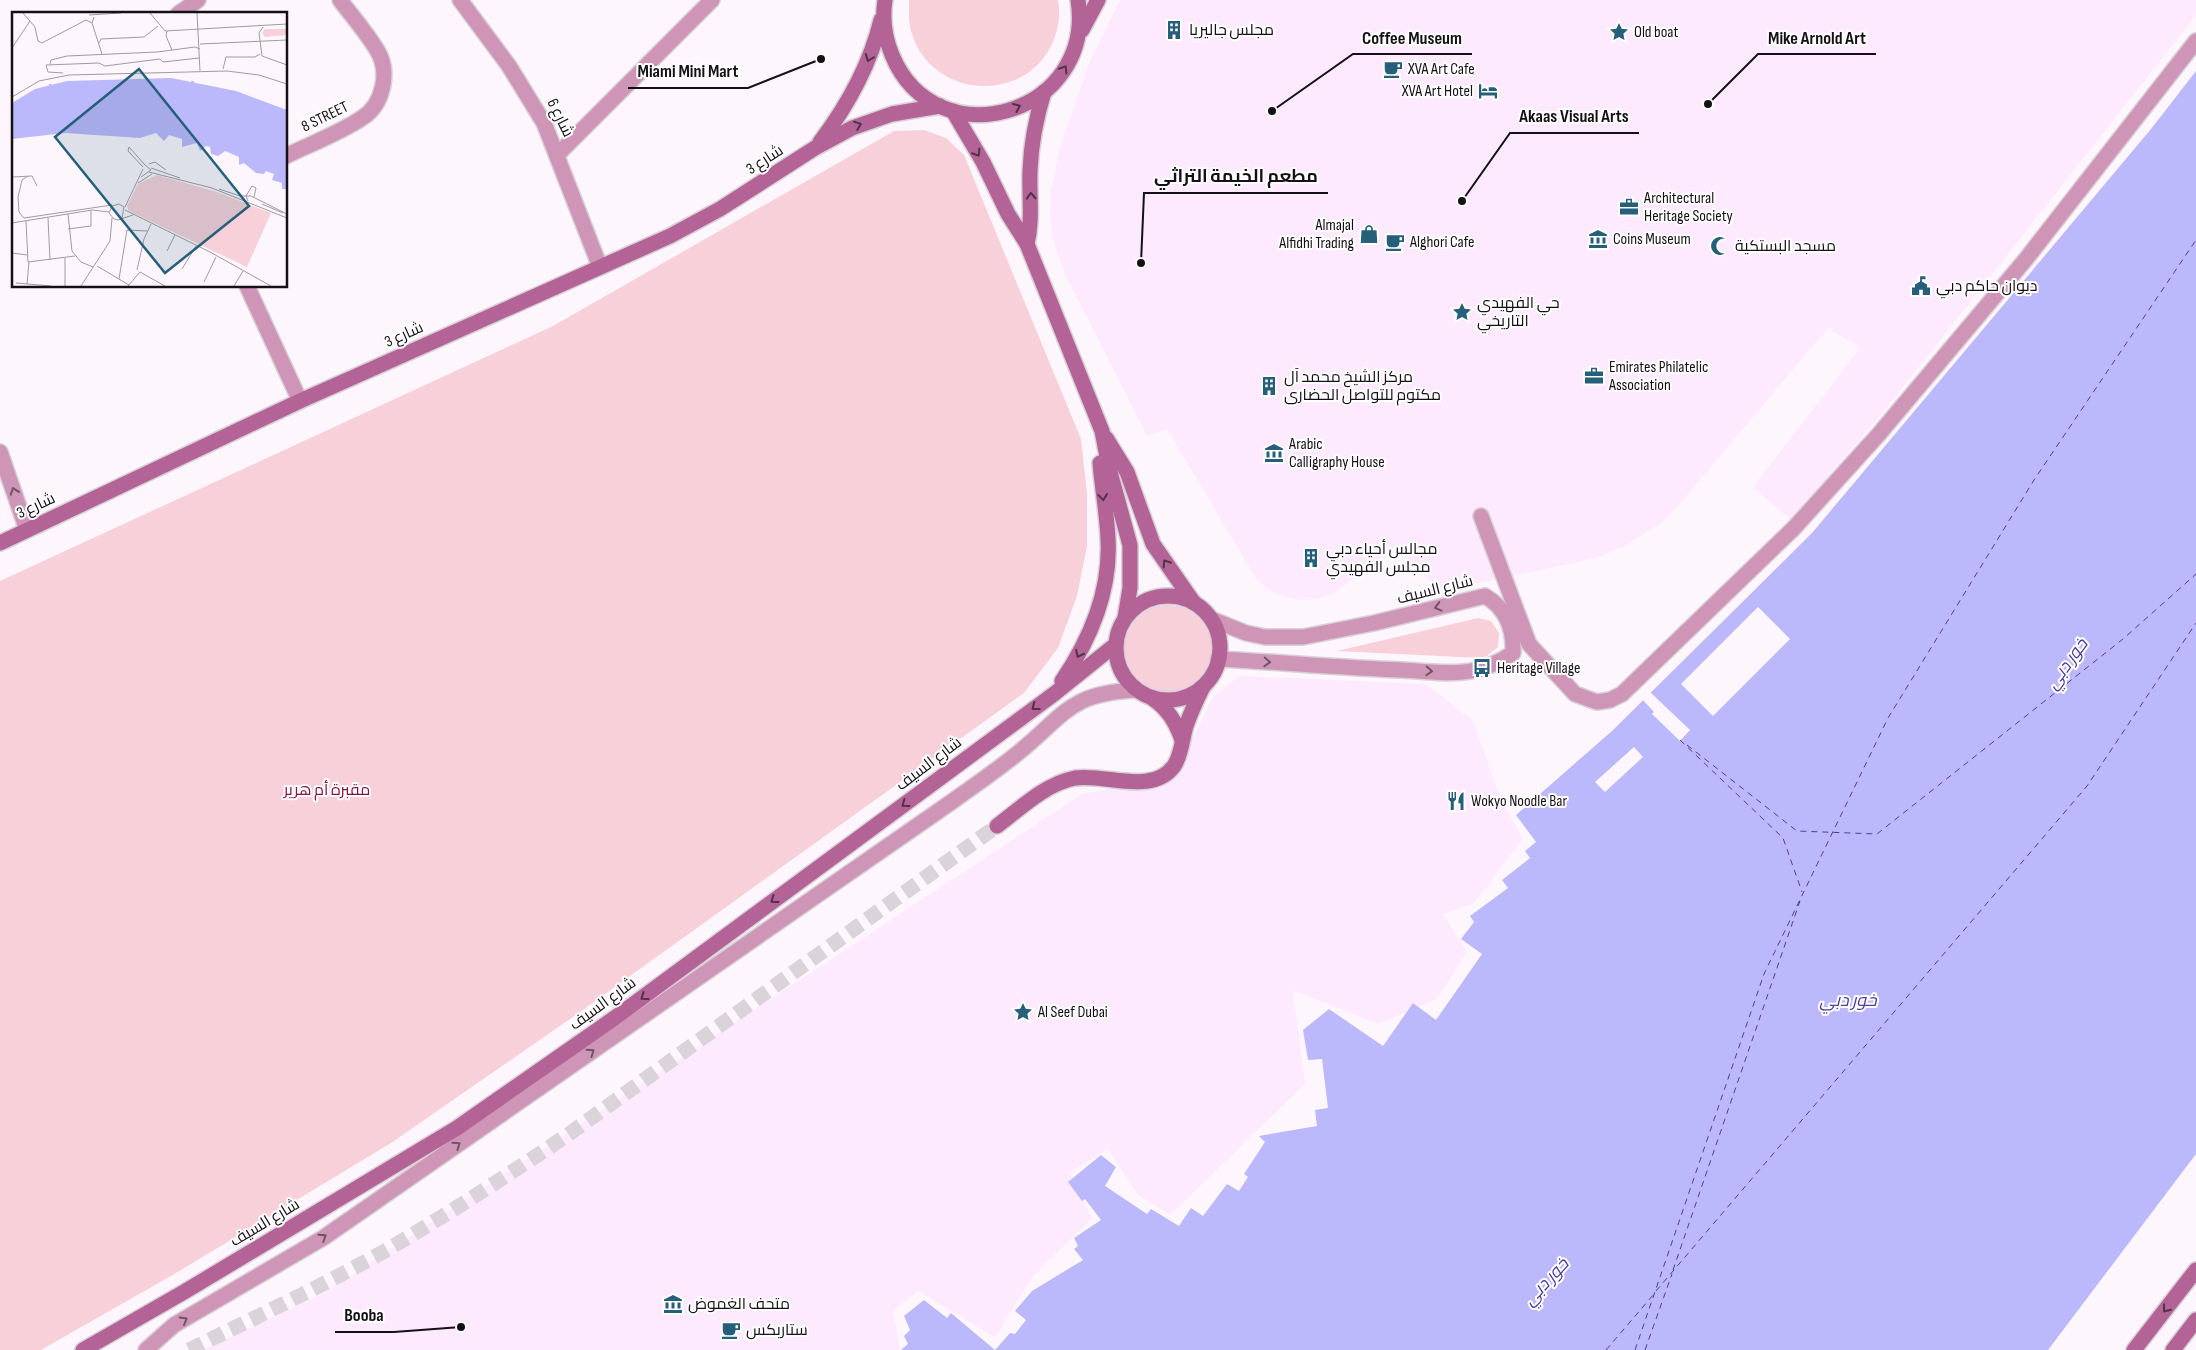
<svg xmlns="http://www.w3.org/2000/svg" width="2196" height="1350" viewBox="0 0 2196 1350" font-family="'Sofia Sans Condensed',Cairo,sans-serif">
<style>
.built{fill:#feeaff}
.green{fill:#f7d0d9}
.water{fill:#bcb8fc}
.pier{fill:#fdf7fd}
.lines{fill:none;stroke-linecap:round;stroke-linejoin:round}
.ferry{stroke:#4f3d9d;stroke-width:1;stroke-dasharray:6 5;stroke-linecap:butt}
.secondary-tunnel{stroke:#dad4da;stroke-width:15;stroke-dasharray:15 8;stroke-linecap:butt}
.street-casing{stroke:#d8d2d8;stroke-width:18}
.secondary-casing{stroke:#d8d2d8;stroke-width:18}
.street{stroke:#ce95b7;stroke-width:15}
.secondary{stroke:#b46396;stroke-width:15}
.oneway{stroke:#553149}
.oneway2{stroke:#725266}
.labels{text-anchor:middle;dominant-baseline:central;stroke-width:4;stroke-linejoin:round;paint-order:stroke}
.poi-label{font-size:16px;fill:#151015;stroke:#fff;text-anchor:start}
.street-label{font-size:16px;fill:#151015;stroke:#fff}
.park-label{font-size:16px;fill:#841343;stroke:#fff}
.water-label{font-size:18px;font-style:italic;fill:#4f3d9d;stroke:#fff}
.inset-river{fill:none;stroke:#bcb8fc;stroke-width:2.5}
.inset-road{fill:none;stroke:#a09ba0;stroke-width:1}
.view{fill:#265f79;fill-opacity:0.15;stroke:#265f79;stroke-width:2.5}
.inset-edge{fill:none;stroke:#151015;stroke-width:2.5}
.leader{fill:none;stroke:#151015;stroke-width:2}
.callout-dot{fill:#151015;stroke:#fff;stroke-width:2}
.callout-label{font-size:18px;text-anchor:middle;font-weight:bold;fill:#151015;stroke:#fff;stroke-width:4;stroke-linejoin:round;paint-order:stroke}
</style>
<rect width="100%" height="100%" fill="#fdf7fd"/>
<g class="built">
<polygon points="1120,0 2196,0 2196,15 1890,404 1791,520 1753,487 1860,348 1828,328 1678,506 1662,522 1623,547 1602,556 1579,562 1440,591 1396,546 1333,594 1317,599 1299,600 1283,596 1268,589 1255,577 1167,429 1147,436 1066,276 1058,256 1052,235 1050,213 1051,191 1060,147 1090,61"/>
<polygon points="1239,676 1426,684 1473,721 1502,802 1523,839 1473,904 1443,914 1467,952 1437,999 1378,1024 1293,990 1305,1084 1170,1215 1137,1194 1108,1149 1070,1172 1092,1219 1033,1276 995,1337 918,1291 893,1311 900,1350 204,1350 327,1291 1082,794 1174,778 1213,697"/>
</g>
<g class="green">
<path d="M 909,0 L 1058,0 C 1061,17 1058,33 1050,48 C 1019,105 931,96 912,34 C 908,23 909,11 909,0 Z"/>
<polygon points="924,130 946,138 964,155 1081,439 1087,494 1087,546 1077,596 1058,648 1024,693 580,1012 391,1143 176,1273 41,1350 0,1350 0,581 553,326 894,131"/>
<circle cx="1168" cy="649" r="44"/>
<polygon points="1478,618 1491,621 1499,633 1498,647 1487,656 1480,658 1337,651"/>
</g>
<polygon class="water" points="2196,71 2196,1154 2048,1350 901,1350 908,1344 904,1336 910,1330 904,1316 924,1300 947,1318 951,1313 995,1350 1010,1333 1015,1334 1026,1320 1015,1311 1032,1291 1083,1260 1074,1249 1078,1246 1074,1238 1101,1220 1085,1199 1082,1201 1068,1182 1101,1155 1116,1167 1105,1186 1147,1214 1151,1209 1179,1226 1191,1208 1203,1216 1227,1184 1239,1191 1248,1177 1244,1174 1265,1142 1259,1136 1317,1126 1315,1110 1328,1108 1322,1059 1308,1060 1303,1030 1329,1009 1383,1046 1413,1003 1436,1020 1482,954 1461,939 1474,922 1470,916 1508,888 1502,880 1530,858 1525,851 1536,842 1516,815 1612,731 1812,533 2151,129"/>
<g class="pier">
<polygon points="1758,607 1790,639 1713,716 1681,684"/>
<polygon points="1650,692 1690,730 1680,741 1652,714 1654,712 1642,699"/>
<polygon points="1634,747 1643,757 1605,792 1595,782"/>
</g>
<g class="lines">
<g class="ferry">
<polyline points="1680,740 1783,838 1802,892"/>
<polyline points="1687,745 1797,831 1877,834 2123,639 2196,574"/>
<polyline points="1673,1270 1800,901"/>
<polyline points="1656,1291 2087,786 2196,623"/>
<polyline points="1606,1350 1654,1294"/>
<polyline points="1635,1350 1764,974 1888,718 2034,480 2196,240"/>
<polyline points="1645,1350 1672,1274"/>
</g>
<path class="secondary-tunnel" d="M 189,1350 C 254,1318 320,1287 383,1252 C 447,1215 508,1175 569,1134 L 997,826"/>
<g class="street-casing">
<g id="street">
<polyline points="460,0 509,66 544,123 600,267"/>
<polyline points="178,14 198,0"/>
<polyline points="558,154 712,0"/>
<path d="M 286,156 C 310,144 340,133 362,118 C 384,104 390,71 377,50 C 366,32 352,16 340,0"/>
<polyline points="247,286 300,401"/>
<polyline points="0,452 27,530"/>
<polyline points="1481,516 1529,644 1575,694 1597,702 1610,700 1622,694 1794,528 1879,434 2026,259 2196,41"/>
<path d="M 1211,619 L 1246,633 L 1265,637 L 1303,637 L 1374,623 L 1485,596 C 1506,608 1514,629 1513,653 C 1500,662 1487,668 1471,671 C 1449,675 1424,671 1402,670 C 1341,668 1280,662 1218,659"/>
<path d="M 146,1350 L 174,1325 L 323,1238 L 937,812 C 964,793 992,774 1018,753 C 1065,715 1069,693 1136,690"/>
</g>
</g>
<g class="secondary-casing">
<g id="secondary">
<path d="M 885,0 C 882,19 885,38 892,55 C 936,161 1096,115 1078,0"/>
<polyline points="1082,30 1098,0"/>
<polyline points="953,111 983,162 1008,214 1027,244 1102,431 1110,472 1130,545 1130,588 1125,618"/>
<path d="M 820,142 C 848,105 870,65 881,20"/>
<path d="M 1027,244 C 1033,219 1029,196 1030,171 C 1031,144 1036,118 1044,92"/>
<polyline points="1106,438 1127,472 1153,544 1194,603"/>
<polyline points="0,543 300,401 670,236 720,209 815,148 852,128 892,114 940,106"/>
<circle cx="1168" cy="648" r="52"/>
<path d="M 1062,681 C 1091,638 1111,591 1108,539 C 1107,513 1102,488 1100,463"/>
<path d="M 1152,698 C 1168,709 1176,722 1182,740"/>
<path d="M 997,826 C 1021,808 1045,784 1075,778 C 1105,773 1152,796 1174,766 C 1182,754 1182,739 1186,726 C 1191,712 1197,699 1203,687"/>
<polyline points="83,1350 184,1292 457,1128 616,1017 1054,694 1115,645"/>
<polyline points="2134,1350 2196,1270"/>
<polyline points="2173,1350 2196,1320"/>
</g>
</g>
<use href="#street" class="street"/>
<use href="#secondary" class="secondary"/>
</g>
<defs><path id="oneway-chevron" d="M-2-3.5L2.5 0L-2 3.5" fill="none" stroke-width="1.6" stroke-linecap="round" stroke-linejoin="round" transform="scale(1.25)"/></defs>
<g class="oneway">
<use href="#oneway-chevron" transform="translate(869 58) rotate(111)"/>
<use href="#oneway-chevron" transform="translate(1064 69) rotate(-58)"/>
<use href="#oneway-chevron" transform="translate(1017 107) rotate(-23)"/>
<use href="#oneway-chevron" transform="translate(858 125) rotate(-21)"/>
<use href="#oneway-chevron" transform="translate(977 153) rotate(58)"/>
<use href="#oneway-chevron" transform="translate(1031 196) rotate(-93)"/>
<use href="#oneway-chevron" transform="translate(1103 497) rotate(83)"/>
<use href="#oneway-chevron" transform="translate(1166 563) rotate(-123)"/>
<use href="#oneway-chevron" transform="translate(1079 654) rotate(117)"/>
<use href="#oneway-chevron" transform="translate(1035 707) rotate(143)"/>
<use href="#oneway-chevron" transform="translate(905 804) rotate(144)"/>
<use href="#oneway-chevron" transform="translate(774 900) rotate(144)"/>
<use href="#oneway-chevron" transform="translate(644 997) rotate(144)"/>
<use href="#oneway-chevron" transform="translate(2166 1309) rotate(128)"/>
</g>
<g class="oneway2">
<use href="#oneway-chevron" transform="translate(14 491) rotate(-109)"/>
<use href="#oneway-chevron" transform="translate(1438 607) rotate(166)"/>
<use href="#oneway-chevron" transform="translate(1267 662) rotate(3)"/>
<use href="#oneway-chevron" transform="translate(1429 671) rotate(3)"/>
<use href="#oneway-chevron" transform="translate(591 1052) rotate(-35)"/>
<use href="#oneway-chevron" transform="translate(457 1145) rotate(-35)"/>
<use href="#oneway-chevron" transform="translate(323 1237) rotate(-33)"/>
<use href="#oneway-chevron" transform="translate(184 1320) rotate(-30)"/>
</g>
<defs>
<g id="building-bare" transform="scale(1.5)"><path d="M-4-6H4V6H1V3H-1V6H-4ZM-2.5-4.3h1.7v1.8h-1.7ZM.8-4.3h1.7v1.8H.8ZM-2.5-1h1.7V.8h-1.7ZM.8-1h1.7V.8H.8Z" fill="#265f79" stroke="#fff" stroke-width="2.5" paint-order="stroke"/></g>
<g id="sight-bare" transform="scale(1.5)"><path d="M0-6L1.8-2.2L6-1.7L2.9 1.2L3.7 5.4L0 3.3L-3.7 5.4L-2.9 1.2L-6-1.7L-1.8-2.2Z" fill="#265f79" stroke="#fff" stroke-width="2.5" paint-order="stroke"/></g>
<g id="cafe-bare" transform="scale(1.5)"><path d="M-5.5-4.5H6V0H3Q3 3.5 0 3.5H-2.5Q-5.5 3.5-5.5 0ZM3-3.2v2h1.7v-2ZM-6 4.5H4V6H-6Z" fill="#265f79" stroke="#fff" stroke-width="2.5" paint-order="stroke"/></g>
<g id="hotel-bare" transform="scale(1.5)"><path d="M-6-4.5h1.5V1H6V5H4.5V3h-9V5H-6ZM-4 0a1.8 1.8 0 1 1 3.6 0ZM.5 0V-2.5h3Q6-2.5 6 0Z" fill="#265f79" stroke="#fff" stroke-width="2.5" paint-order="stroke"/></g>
<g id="office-bare" transform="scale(1.5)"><path d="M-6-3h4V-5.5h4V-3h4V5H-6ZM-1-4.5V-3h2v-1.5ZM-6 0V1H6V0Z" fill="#265f79" stroke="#fff" stroke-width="2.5" paint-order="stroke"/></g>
<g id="shop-bare" transform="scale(1.5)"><path d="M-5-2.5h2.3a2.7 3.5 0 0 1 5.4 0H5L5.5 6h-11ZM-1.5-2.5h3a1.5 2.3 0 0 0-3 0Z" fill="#265f79" stroke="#fff" stroke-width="2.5" paint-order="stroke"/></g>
<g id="museum-bare" transform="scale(1.5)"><path d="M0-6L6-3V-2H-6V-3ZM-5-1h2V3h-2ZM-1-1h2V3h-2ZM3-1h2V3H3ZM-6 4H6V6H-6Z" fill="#265f79" stroke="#fff" stroke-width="2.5" paint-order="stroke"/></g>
<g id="mosque-bare" transform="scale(1.5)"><path d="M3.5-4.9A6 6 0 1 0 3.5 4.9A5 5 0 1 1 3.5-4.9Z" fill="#265f79" stroke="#fff" stroke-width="2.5" paint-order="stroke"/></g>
<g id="civic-bare" transform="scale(1.5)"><path d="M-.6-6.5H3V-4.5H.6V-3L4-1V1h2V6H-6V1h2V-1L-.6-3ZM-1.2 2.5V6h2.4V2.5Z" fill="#265f79" stroke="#fff" stroke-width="2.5" paint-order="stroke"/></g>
<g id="bus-bare" transform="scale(1.5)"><path d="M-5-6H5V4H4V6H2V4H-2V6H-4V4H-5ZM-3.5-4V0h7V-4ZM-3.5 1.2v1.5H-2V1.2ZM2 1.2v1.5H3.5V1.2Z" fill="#265f79" stroke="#fff" stroke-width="2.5" paint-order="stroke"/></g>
<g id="restaurant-bare" transform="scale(1.5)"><path d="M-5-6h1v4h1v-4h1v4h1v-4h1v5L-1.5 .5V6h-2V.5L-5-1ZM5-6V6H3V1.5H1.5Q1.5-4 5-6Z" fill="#265f79" stroke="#fff" stroke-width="2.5" paint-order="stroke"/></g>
</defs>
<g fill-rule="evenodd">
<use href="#building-bare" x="1174" y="30"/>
<use href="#sight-bare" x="1619" y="32"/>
<use href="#cafe-bare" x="1393" y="69"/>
<use href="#hotel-bare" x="1488" y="91"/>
<use href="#office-bare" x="1629" y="207"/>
<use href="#shop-bare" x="1369" y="234"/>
<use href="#museum-bare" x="1598" y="239"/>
<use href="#cafe-bare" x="1395" y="242"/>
<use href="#mosque-bare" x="1720" y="246"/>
<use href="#civic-bare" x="1921" y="286"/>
<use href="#sight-bare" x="1462" y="312"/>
<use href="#office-bare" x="1594" y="376"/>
<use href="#building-bare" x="1269" y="386"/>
<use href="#museum-bare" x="1274" y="453"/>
<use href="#building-bare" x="1311" y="558"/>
<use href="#bus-bare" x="1482" y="668"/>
<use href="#restaurant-bare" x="1456" y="801"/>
<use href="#sight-bare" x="1023" y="1012"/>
<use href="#museum-bare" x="673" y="1304"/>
<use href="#cafe-bare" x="731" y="1330"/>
</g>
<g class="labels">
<g class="poi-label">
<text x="1189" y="30">مجلس جاليريا</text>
<text x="1634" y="32">Old boat</text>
<text x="1408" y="69">XVA Art Cafe</text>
<text x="1473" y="91" text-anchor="end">XVA Art Hotel</text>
<text x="1644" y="198">Architectural<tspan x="1644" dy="18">Heritage Society</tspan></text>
<text x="1354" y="225" text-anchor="end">Almajal<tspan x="1354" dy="18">Alfidhi Trading</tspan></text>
<text x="1613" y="239">Coins Museum</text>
<text x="1410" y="242">Alghori Cafe</text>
<text x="1735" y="246">مسجد البستكية</text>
<text x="1936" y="286">ديوان حاكم دبي</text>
<text x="1477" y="303">حي الفهيدي<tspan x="1477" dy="18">التاريخي</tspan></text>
<text x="1609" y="367">Emirates Philatelic<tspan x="1609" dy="18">Association</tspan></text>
<text x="1284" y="377">مركز الشيخ محمد آل<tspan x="1284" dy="18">مكتوم للتواصل الحضارى</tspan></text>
<text x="1289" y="444">Arabic<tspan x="1289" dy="18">Calligraphy House</tspan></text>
<text x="1326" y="549">مجالس أحياء دبي<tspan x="1326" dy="18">مجلس الفهيدي</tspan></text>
<text x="1497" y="668">Heritage Village</text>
<text x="1471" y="801">Wokyo Noodle Bar</text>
<text x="1038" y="1012">Al Seef Dubai</text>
<text x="688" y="1304">متحف الغموض</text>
<text x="746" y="1330">ستاربكس</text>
</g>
<g class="street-label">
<text transform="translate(325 117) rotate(-26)">8 STREET</text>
<text transform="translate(560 118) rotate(64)">شارع 6</text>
<text transform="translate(765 160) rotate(-33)">شارع 3</text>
<text transform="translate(404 335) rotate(-24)">شارع 3</text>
<text transform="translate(36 506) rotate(-25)">شارع 3</text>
<text transform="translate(1435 590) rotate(-14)">شارع السيف</text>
<text transform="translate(929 764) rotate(-37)">شارع السيف</text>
<text transform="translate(603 1004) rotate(-36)">شارع السيف</text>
<text transform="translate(265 1223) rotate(-31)">شارع السيف</text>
</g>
<g class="park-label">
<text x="327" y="790">مقبرة أم هرير</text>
</g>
<g class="water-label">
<text transform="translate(2067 664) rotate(-54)">خور دبي</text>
<text x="1848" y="1000">خور دبي</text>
<text transform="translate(1546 1282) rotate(-47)">خور دبي</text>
</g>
</g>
<g transform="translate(12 12)">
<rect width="275" height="275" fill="#fdf7fd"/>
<path d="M 253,17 L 275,17 L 275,23 L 253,25 L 250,21 ZM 145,163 L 205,180 L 259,201 L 235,255 L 117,199 L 115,194 L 126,172 Z" fill="#f7d0d9"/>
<path d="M 159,66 L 224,79 L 275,98 L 275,177 L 270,177 L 270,171 L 260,168 L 262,162 L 254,159 L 252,162 L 244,161 L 232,151 L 227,153 L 227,145 L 213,139 L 206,144 L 199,142 L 198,135 L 194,134 L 188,139 L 185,131 L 170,135 L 170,127 L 157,123 L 152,129 L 144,121 L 128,126 L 53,121 L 0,127 L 0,91 L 23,77 L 55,69 Z" fill="#bcb8fc"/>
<path class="inset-river" d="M 38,72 L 42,85 L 66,94M 192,74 L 195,84 L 237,99 L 275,117M 166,87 L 179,74M 153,93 L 175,83 L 181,69M 72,95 L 111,103 L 115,108 L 115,120M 0,103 L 31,88 L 38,75M 0,111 L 64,95 L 97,92 L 171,94 L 234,111 L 275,132M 0,118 L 103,108 L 149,94"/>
<path class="inset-road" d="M 11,1 L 23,15 L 26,29 L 30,31 L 74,8 L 80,11M 138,1 L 153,19 L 275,12M 185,1 L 188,59M 77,3 L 109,1M 82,5 L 80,11 L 90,42M 251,15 L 247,21 L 250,44 L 275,53M 155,19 L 154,24 L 160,38M 87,31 L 89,27 L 132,25 L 146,14M 188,32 L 275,28M 0,36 L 18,9M 148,47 L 151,50 L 187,46M 38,52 L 39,48 L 55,44 L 145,40 L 183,35 L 188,37M 211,57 L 214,45 L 243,45 L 248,42M 51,61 L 36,60 L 34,53 L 87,51 L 93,54 L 148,47M 0,85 L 27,69 L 57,63 L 215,59 L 247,63 L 275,72M 137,152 L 143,150 L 154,158M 131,155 L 116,139 L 117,135 L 133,153M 139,156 L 168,166M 137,160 L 200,176 L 275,206M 16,164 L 10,168 L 6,185 L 7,200 L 12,206 L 100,193M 0,165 L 20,164 L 25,174M 129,165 L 139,158 L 133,153M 126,171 L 140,162M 207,177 L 228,184 L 239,184 L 275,202M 236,189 L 234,184 L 240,174 L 244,176 L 242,185M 250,192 L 271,201M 113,195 L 131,157M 113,198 L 198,240 L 259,274M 56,202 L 60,239 L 69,250 L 81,255M 36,206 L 38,248M 110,206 L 112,195 L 107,192 L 100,194 L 97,201 L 102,207 L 106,208 L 121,203M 14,209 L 16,250 L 63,244M 0,211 L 80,198 L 97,200M 56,217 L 79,214 L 79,199M 155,239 L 163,223M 0,241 L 15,243M 85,254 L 117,273M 170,257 L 184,234M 125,258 L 132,227 L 139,212M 107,267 L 115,218 L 135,219M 192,270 L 204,245M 4,271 L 39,274M 15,272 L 17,250M 53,274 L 53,246M 69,274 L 98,229 L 100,206M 116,274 L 128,260 L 153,274M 222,274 L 231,259"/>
<path class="view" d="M 127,57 L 237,194 L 153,261 L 43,125 Z"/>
<rect width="275" height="275" class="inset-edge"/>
</g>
<path class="leader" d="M1272 111L1353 54H1472M1708 104L1758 54H1876M821 59L748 88H628M1462 201L1510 133H1639M1141 263L1144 193H1328M461 1327L394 1332H335"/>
<g class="callout-dot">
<circle cx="1272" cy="111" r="5"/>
<circle cx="1708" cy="104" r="5"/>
<circle cx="821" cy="59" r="5"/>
<circle cx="1462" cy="201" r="5"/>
<circle cx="1141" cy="263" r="5"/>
<circle cx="461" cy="1327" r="5"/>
</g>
<g class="callout-label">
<text x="1412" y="44">Coffee Museum</text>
<text x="1817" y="44">Mike Arnold Art</text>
<text x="688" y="77">Miami Mini Mart</text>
<text x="1574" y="122">Akaas Visual Arts</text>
<text x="1236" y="182">مطعم الخيمة التراثي</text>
<text x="364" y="1321">Booba</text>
</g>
</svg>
